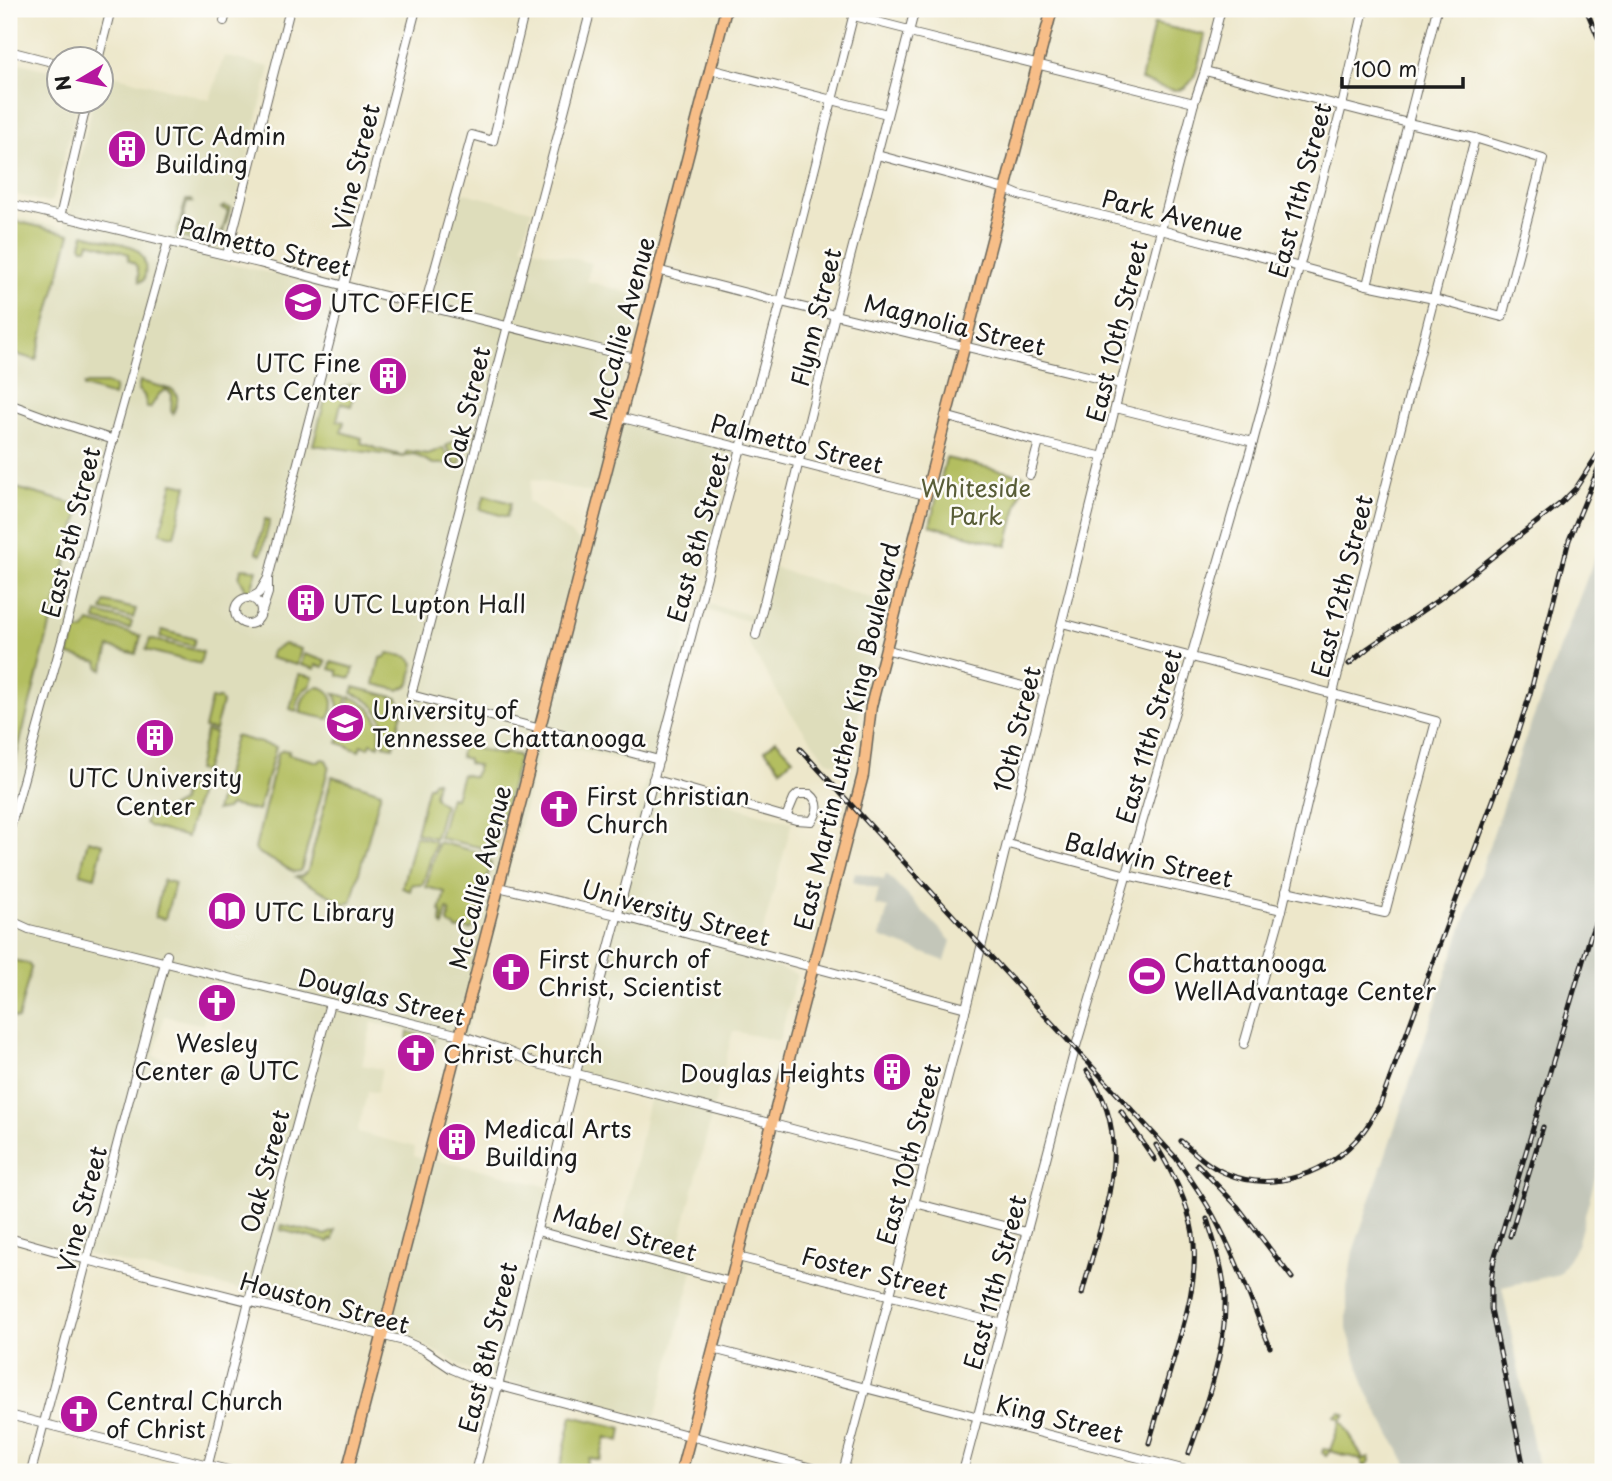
<svg xmlns="http://www.w3.org/2000/svg" width="1612" height="1481" viewBox="0 0 1612 1481" font-family="'Playpen Sans',sans-serif">
<style>
.built{fill:#deddbb;fill-rule:evenodd}
.industrial{fill:#c3c6b9}
.green{fill:#b3be60;stroke:#686d3e;stroke-width:2}
.lines{fill:none;stroke-linecap:round;stroke-linejoin:round}
.minor-casing{stroke:#656359;stroke-width:10}
.major-casing{stroke:#656359;stroke-width:13}
.minor{stroke:#fff;stroke-width:8}
.major{stroke:#f7be88;stroke-width:10}
.rail-casing{stroke:#1c1c1c;stroke-width:5}
.rail{stroke:#fdfcf7;stroke-width:2.5;stroke-dasharray:8;stroke-linecap:butt}
.labels{text-anchor:middle;dominant-baseline:central;stroke-width:5;stroke-linejoin:round;paint-order:stroke}
.poi-label{font-size:24px;fill:#1c1c1c;stroke:#fdfcf7;text-anchor:start}
.street-label{font-size:24px;fill:#1c1c1c;stroke:#fdfcf7}
.park-label{font-size:24px;fill:#585d37;stroke:#fdfcf7}
</style>
<rect width="100%" height="100%" fill="#fdfcf7"/>
<filter id="ink" filterUnits="userSpaceOnUse"><feTurbulence type="fractalNoise" baseFrequency=".0143" numOctaves="2"/><feDisplacementMap in="SourceGraphic" scale="14" xChannelSelector="R" yChannelSelector="G"/><feConvolveMatrix kernelMatrix="1 2 1 2 8 2 1 2 1" color-interpolation-filters="sRGB"/></filter>
<filter id="wash" filterUnits="userSpaceOnUse"><feTurbulence type="fractalNoise" baseFrequency=".00686" numOctaves="4" result="noise"/><feDisplacementMap in="SourceGraphic" scale="28" xChannelSelector="R" yChannelSelector="G"/><feGaussianBlur stdDeviation="1.57" result="paint"/><feColorMatrix in="noise" values="0 0 0 0 0 0 0 0 0 0 0 0 0 0 0 0 0 1.4 0 .05"/><feComposite in="paint" operator="in"/></filter>
<g filter="url(#wash)">
<rect width="100%" height="100%" fill="#ede7ca"/>
<g class="built">
<path d="M 224,56 L 270,67 L 221,262 L 428,308 L 457,191 L 532,210 L 522,246 L 591,263 L 587,281 L 643,297 L 612,420 L 736,451 L 697,601 L 757,616 L 769,566 L 887,603 L 853,739 L 850,770 L 826,760 L 786,707 L 748,642 L 751,622 L 694,607 L 648,783 L 792,822 L 755,961 L 797,974 L 779,1041 L 733,1031 L 675,1261 L 694,1267 L 655,1418 L 484,1376 L 463,1367 L 417,1341 L 388,1330 L 254,1293 L 94,1256 L 9,1232 L 9,785 L 81,506 L 9,486 L 9,229 L 12,216 L 65,228 L 93,102 L 102,102 L 102,72 L 210,100 ZM 532,479 L 592,493 L 581,542 L 528,501 ZM 542,741 L 649,767 L 610,925 L 568,1078 L 649,1099 L 618,1250 L 543,1228 L 552,1188 L 484,1170 L 414,1156 L 415,1147 L 357,1132 L 368,1091 L 377,1093 L 382,1069 L 362,1065 L 372,1022 L 434,1039 L 431,1051 L 463,1046 ZM 212,984 L 231,988 L 221,1028 L 251,1036 L 240,1077 L 154,1056 L 164,1016 L 203,1025 Z"/>
<polygon points="9,60 59,73 60,102 78,102 53,200 49,202 44,202 9,193"/>
</g>
<g class="industrial">
<polygon points="1603,540 1603,1148 1577,1245 1559,1274 1502,1287 1539,1472 1411,1472 1367,1392 1347,1329 1347,1289 1353,1252 1523,745 1598,549"/>
<polygon points="855,872 884,879 886,873 951,941 945,961 880,937 888,908 875,905 879,889 853,882"/>
</g>
<g class="green">
<path d="M 1154,24 L 1205,35 C 1201,51 1198,92 1174,90 C 1163,89 1151,83 1141,80 Z"/>
<path d="M 186,200 L 191,200 L 192,202 L 187,201 L 181,227 C 185,238 201,238 211,241 L 214,235 L 221,235 L 228,211 L 221,208 L 224,206 L 230,208 L 219,245 L 214,246 L 176,236 Z"/>
<polygon points="15,221 70,234 36,360 9,352 9,245"/>
<path d="M 84,234 L 130,246 C 144,253 148,265 144,280 L 140,282 L 139,281 C 138,271 139,264 128,260 L 129,254 L 89,242 L 87,248 L 83,248 L 81,245 Z"/>
<path d="M 140,381 L 173,390 C 181,396 176,406 173,414 L 171,411 L 172,394 L 166,390 L 160,393 L 150,408 L 147,408 L 144,395 L 138,390 Z"/>
<polygon points="84,384 107,384 115,387 113,396 84,387"/>
<polygon points="350,384 356,386 351,406 341,403 337,420 344,422 341,432 362,438 361,443 374,447 374,448 404,456 406,452 409,451 428,454 443,448 455,468 448,464 433,464 414,454 408,455 404,457 313,445 326,396 338,388 341,389"/>
<polygon points="463,436 467,436 464,437 461,451 463,454 458,468 446,446"/>
<polygon points="946,458 1025,476 1007,546 930,525"/>
<polygon points="173,483 187,486 174,536 160,533"/>
<polygon points="9,486 81,506 9,785"/>
<polygon points="485,495 511,503 507,517 480,509"/>
<polygon points="265,519 270,520 261,555 256,552"/>
<polygon points="244,568 257,570 250,593 246,592 244,585 239,578 241,569"/>
<polygon points="105,602 136,609 133,618 102,610"/>
<polygon points="97,613 132,622 130,629 95,620"/>
<polygon points="89,622 141,636 136,654 109,647 103,670 100,669 98,662 69,655 75,631 84,630"/>
<polygon points="162,630 195,639 193,646 160,637"/>
<polygon points="150,639 203,652 200,664 146,650"/>
<polygon points="284,644 301,649 297,665 270,658 272,651"/>
<polygon points="388,653 408,657 414,663 410,684 399,690 374,684 380,658 385,657"/>
<polygon points="304,654 326,661 324,667 316,665 315,669 301,665"/>
<polygon points="331,662 354,668 351,678 338,675 338,671 330,669"/>
<path d="M 299,674 L 313,677 L 310,686 C 301,690 294,702 298,712 L 290,709 Z"/>
<path d="M 320,687 C 335,692 336,707 328,719 L 301,713 C 300,699 307,688 320,687 Z"/>
<path d="M 354,687 L 398,698 L 403,709 L 393,747 L 384,745 C 386,718 378,702 352,693 Z"/>
<path d="M 334,693 L 347,697 L 340,723 L 332,720 C 339,714 340,700 334,693 Z"/>
<path d="M 350,697 C 373,704 384,723 379,746 L 371,743 L 369,748 L 361,745 L 359,751 L 348,747 L 348,746 L 338,743 L 342,732 L 348,727 L 348,722 L 345,720 Z"/>
<polygon points="218,698 220,699 222,703 215,730 204,728 211,699 217,700"/>
<polygon points="206,731 215,733 204,772 197,770"/>
<polygon points="235,736 276,747 258,811 230,805 226,809 216,811"/>
<polygon points="776,740 793,758 781,769 765,750"/>
<polygon points="462,745 503,755 504,753 517,755 519,757 496,844 494,845 491,844 488,849 439,838 450,797 455,798 462,774 474,777 478,766 468,763 468,759 460,757"/>
<polygon points="283,750 289,751 288,754 319,762 321,759 326,760 329,766 302,867 300,871 294,872 257,852 255,849 278,753"/>
<polygon points="332,776 381,792 351,902 345,904 296,877 302,876 308,870"/>
<polygon points="197,778 202,780 187,837 151,827 145,823 148,813 168,809 181,802 184,788 195,791"/>
<polygon points="435,780 437,781 434,795 436,799 444,805 435,838 416,833 428,786 431,786 433,781"/>
<polygon points="415,836 434,841 435,843 423,884 420,885 412,884 410,891 402,888"/>
<polygon points="88,840 103,844 95,877 80,873"/>
<polygon points="438,842 486,854 488,856 487,860 490,861 491,864 474,927 470,930 463,928 457,930 454,926 450,925 448,922 450,910 447,909 443,926 441,923 442,912 440,911 445,892 426,887"/>
<polygon points="163,880 175,883 165,919 155,917"/>
<polygon points="9,959 29,964 31,968 18,1019 9,1016"/>
<polygon points="408,1032 434,1039 431,1051 409,1046 410,1039 407,1038"/>
<polygon points="282,1225 325,1235 335,1231 333,1240 330,1239 329,1242 281,1230"/>
<polygon points="1340,1412 1346,1415 1341,1419 1363,1459 1369,1457 1370,1461 1367,1465 1362,1465 1362,1460 1330,1451 1326,1456 1322,1453 1323,1449 1330,1450 1341,1420 1335,1416"/>
<polygon points="572,1416 622,1428 620,1441 606,1437 600,1460 589,1458 585,1472 579,1472 560,1467"/>
</g>
</g>
<g filter="url(#ink)">
<g class="lines">
<g class="minor-casing">
<g id="minor">
<polyline points="591,9 411,695 659,760"/>
<polyline points="854,16 905,29 914,34 1194,103"/>
<polyline points="224,21 227,9"/>
<polyline points="9,51 60,64"/>
<polyline points="98,60 111,9"/>
<polyline points="710,69 887,114"/>
<polyline points="877,155 1005,189 1019,195 1161,230 1367,285 1434,299 1502,317 1543,159 1475,138 1408,123 1205,71"/>
<polyline points="9,204 259,263 345,286 635,358"/>
<polyline points="60,217 87,102"/>
<polyline points="227,255 290,9"/>
<polyline points="657,270 781,302 1121,384"/>
<polyline points="1367,285 1437,9"/>
<polyline points="425,305 472,135 493,141 525,9"/>
<polyline points="9,404 58,422 114,440"/>
<polyline points="1116,408 1253,442"/>
<polyline points="945,416 1039,442 1104,457"/>
<polyline points="619,417 925,495"/>
<polyline points="1030,475 1039,442"/>
<polyline points="250,598 259,593 268,578 416,9"/>
<circle cx="248" cy="611" r="13"/>
<polyline points="262,611 268,593 268,579"/>
<polyline points="1062,623 1436,721 1385,913 1286,891"/>
<polyline points="756,635 835,315 915,9"/>
<polyline points="885,649 1045,692"/>
<path d="M 653,779 L 796,820 L 812,821 C 819,811 820,802 810,794 L 798,794 L 794,798 L 786,817"/>
<polyline points="9,832 71,608 99,490 168,242"/>
<polyline points="1008,844 1127,875 1282,910"/>
<polyline points="498,887 617,915 966,1008"/>
<polyline points="9,920 29,929 460,1035 502,1049 538,1064 773,1124 925,1164"/>
<polyline points="1244,1044 1282,910 1336,681 1475,138"/>
<polyline points="915,1203 1026,1232"/>
<polyline points="537,1231 731,1282"/>
<polyline points="9,1238 87,1260 404,1341 424,1350 452,1369 478,1380 827,1472"/>
<polyline points="738,1257 1002,1324"/>
<polyline points="713,1349 1194,1472"/>
<polyline points="9,1415 236,1472"/>
<polyline points="31,1472 167,955"/>
<polyline points="206,1472 251,1293 330,1003"/>
<polyline points="475,1472 498,1386 577,1069 736,466 781,302 855,9"/>
<polyline points="843,1472 966,1008 1121,384 1194,103 1205,71 1221,9"/>
<polyline points="963,1472 1074,1053 1191,657 1253,442 1342,106 1364,9"/>
</g>
</g>
<g class="major-casing">
<g id="major">
<polyline points="347,1472 726,9"/>
<polyline points="681,1472 863,775 871,706 1052,9"/>
</g>
</g>
<use href="#minor" class="minor"/>
<use href="#major" class="major"/>
<g class="rail-casing">
<g id="rail">
<polyline points="1586,9 1603,49"/>
<polyline points="1602,9 1603,12"/>
<polyline points="1349,664 1368,648 1438,600 1561,503 1576,488 1603,446"/>
<path d="M 800,749 L 1176,1158 C 1189,1177 1203,1196 1214,1217 C 1237,1259 1252,1304 1270,1347"/>
<polyline points="1121,1111 1155,1160"/>
<path d="M 1181,1141 C 1195,1153 1208,1166 1225,1173 C 1274,1194 1330,1173 1362,1133 C 1369,1125 1374,1114 1380,1105 L 1515,741 L 1530,694 L 1569,540 L 1603,457"/>
<polyline points="1197,1164 1238,1207 1292,1278"/>
<polyline points="1510,1236 1543,1127"/>
<path d="M 1082,1294 C 1101,1218 1139,1143 1087,1071"/>
<path d="M 1149,1443 C 1157,1416 1165,1388 1173,1361 C 1185,1320 1199,1278 1193,1234 C 1188,1202 1172,1172 1156,1145"/>
<path d="M 1189,1453 C 1206,1405 1227,1348 1225,1297 C 1224,1271 1215,1244 1207,1219"/>
<polyline points="1524,1468 1491,1309 1491,1281 1494,1259 1591,934 1603,901"/>
</g>
</g>
<use href="#rail" class="rail"/>
</g>
</g>
<defs>
<g id="building-disc" transform="scale(2.0125)"><circle r="9.5" fill="#b5179e" stroke="#fdfcf7"/><path d="M-4-6H4V6H1V3H-1V6H-4ZM-2.5-4.3h1.7v1.8h-1.7ZM.8-4.3h1.7v1.8H.8ZM-2.5-1h1.7V.8h-1.7ZM.8-1h1.7V.8H.8Z" fill="#fff"/></g>
<g id="university-disc" transform="scale(2.0125)"><circle r="9.5" fill="#b5179e" stroke="#fdfcf7"/><path d="M0-5L7-2L0 1L-7-2ZM-4 1L0 2.5L4 1V4Q0 6-4 4Z" fill="#fff"/></g>
<g id="church-disc" transform="scale(2.0125)"><circle r="9.5" fill="#b5179e" stroke="#fdfcf7"/><path d="M-1.2-6h2.4v3.5h3.3v2.4h-3.3V6h-2.4V-.1h-3.3v-2.4h3.3Z" fill="#fff"/></g>
<g id="library-disc" transform="scale(2.0125)"><circle r="9.5" fill="#b5179e" stroke="#fdfcf7"/><path d="M-6-4Q-3-5.5-.7-3.5V5Q-3 3-6 4ZM6-4Q3-5.5 .7-3.5V5Q3 3 6 4Z" fill="#fff"/></g>
<g id="stadium-disc" transform="scale(2.0125)"><circle r="9.5" fill="#b5179e" stroke="#fdfcf7"/><path d="M0-5a6.5 5 0 1 0 0 10a6.5 5 0 1 0 0-10ZM-3.5-1.8h7v3.6h-7Z" fill="#fff"/></g>
</defs>
<g fill-rule="evenodd">
<use href="#building-disc" x="127" y="149"/>
<use href="#university-disc" x="303" y="302"/>
<use href="#building-disc" x="388" y="376"/>
<use href="#building-disc" x="306" y="603"/>
<use href="#university-disc" x="345" y="723"/>
<use href="#building-disc" x="155" y="738"/>
<use href="#church-disc" x="559" y="809"/>
<use href="#library-disc" x="227" y="911"/>
<use href="#church-disc" x="511" y="972"/>
<use href="#stadium-disc" x="1147" y="976"/>
<use href="#church-disc" x="217" y="1003"/>
<use href="#church-disc" x="416" y="1053"/>
<use href="#building-disc" x="892" y="1072"/>
<use href="#building-disc" x="457" y="1142"/>
<use href="#church-disc" x="79" y="1414"/>
</g>
<g class="labels">
<g class="poi-label">
<text x="154" y="135">UTC Admin<tspan x="154" dy="28">Building</tspan></text>
<text x="330" y="302">UTC OFFICE</text>
<text x="361" y="362" text-anchor="end">UTC Fine<tspan x="361" dy="28">Arts Center</tspan></text>
<text x="333" y="603">UTC Lupton Hall</text>
<text x="372" y="709">University of<tspan x="372" dy="28">Tennessee Chattanooga</tspan></text>
<text x="155" y="777" text-anchor="middle">UTC University<tspan x="155" dy="28">Center</tspan></text>
<text x="586" y="795">First Christian<tspan x="586" dy="28">Church</tspan></text>
<text x="254" y="911">UTC Library</text>
<text x="538" y="958">First Church of<tspan x="538" dy="28">Christ, Scientist</tspan></text>
<text x="1174" y="962">Chattanooga<tspan x="1174" dy="28">WellAdvantage Center</tspan></text>
<text x="217" y="1042" text-anchor="middle">Wesley<tspan x="217" dy="28">Center @ UTC</tspan></text>
<text x="443" y="1053">Christ Church</text>
<text x="865" y="1072" text-anchor="end">Douglas Heights</text>
<text x="484" y="1128">Medical Arts<tspan x="484" dy="28">Building</tspan></text>
<text x="106" y="1400">Central Church<tspan x="106" dy="28">of Christ</tspan></text>
</g>
<g class="street-label">
<text transform="translate(355 167) rotate(-76)">Vine Street</text>
<text transform="translate(1299 190) rotate(-75)">East 11th Street</text>
<text transform="translate(1173 214) rotate(14)">Park Avenue</text>
<text transform="translate(265 246) rotate(14)">Palmetto Street</text>
<text transform="translate(815 317) rotate(-76)">Flynn Street</text>
<text transform="translate(955 324) rotate(14)">Magnolia Street</text>
<text transform="translate(621 328) rotate(-75)">McCallie Avenue</text>
<text transform="translate(1116 331) rotate(-76)">East 10th Street</text>
<text transform="translate(466 408) rotate(-76)">Oak Street</text>
<text transform="translate(797 443) rotate(14)">Palmetto Street</text>
<text transform="translate(70 532) rotate(-76)">East 5th Street</text>
<text transform="translate(697 537) rotate(-75)">East 8th Street</text>
<text transform="translate(1341 586) rotate(-76)">East 12th Street</text>
<text transform="translate(1016 729) rotate(-76)">10th Street</text>
<text transform="translate(846 736) rotate(-77)">East Martin Luther King Boulevard</text>
<text transform="translate(1148 736) rotate(-74)">East 11th Street</text>
<text transform="translate(1149 859) rotate(13)">Baldwin Street</text>
<text transform="translate(479 877) rotate(-76)">McCallie Avenue</text>
<text transform="translate(676 912) rotate(15)">University Street</text>
<text transform="translate(382 996) rotate(14)">Douglas Street</text>
<text transform="translate(908 1154) rotate(-75)">East 10th Street</text>
<text transform="translate(264 1171) rotate(-75)">Oak Street</text>
<text transform="translate(81 1209) rotate(-75)">Vine Street</text>
<text transform="translate(625 1232) rotate(16)">Mabel Street</text>
<text transform="translate(875 1272) rotate(14)">Foster Street</text>
<text transform="translate(994 1282) rotate(-75)">East 11th Street</text>
<text transform="translate(325 1302) rotate(15)">Houston Street</text>
<text transform="translate(487 1347) rotate(-76)">East 8th Street</text>
<text transform="translate(1060 1418) rotate(14)">King Street</text>
</g>
<g class="park-label">
<text x="976" y="487">Whiteside<tspan x="976" dy="28">Park</tspan></text>
</g>
</g>
<rect width="1612" height="1481" fill="none" stroke="#fdfcf7" stroke-width="35"/>
<g transform="translate(80 80) rotate(260)"><circle r="33" fill="#fdfcf7" stroke="#a3a29f" stroke-width="2"/>
<path d="M0-5L12 26L0 18L-12 26Z" fill="#b5179e"/>
<text y="-10" font-size="19" font-weight="bold" text-anchor="middle" fill="#1c1c1c">N</text>
</g>
<path d="M1342 77v10h121v-10" fill="none" stroke="#1c1c1c" stroke-width="3.5"/>
<text x="1353" y="77" font-size="21" fill="#1c1c1c" stroke="#fdfcf7" stroke-width="5" paint-order="stroke">100 m</text>
</svg>
